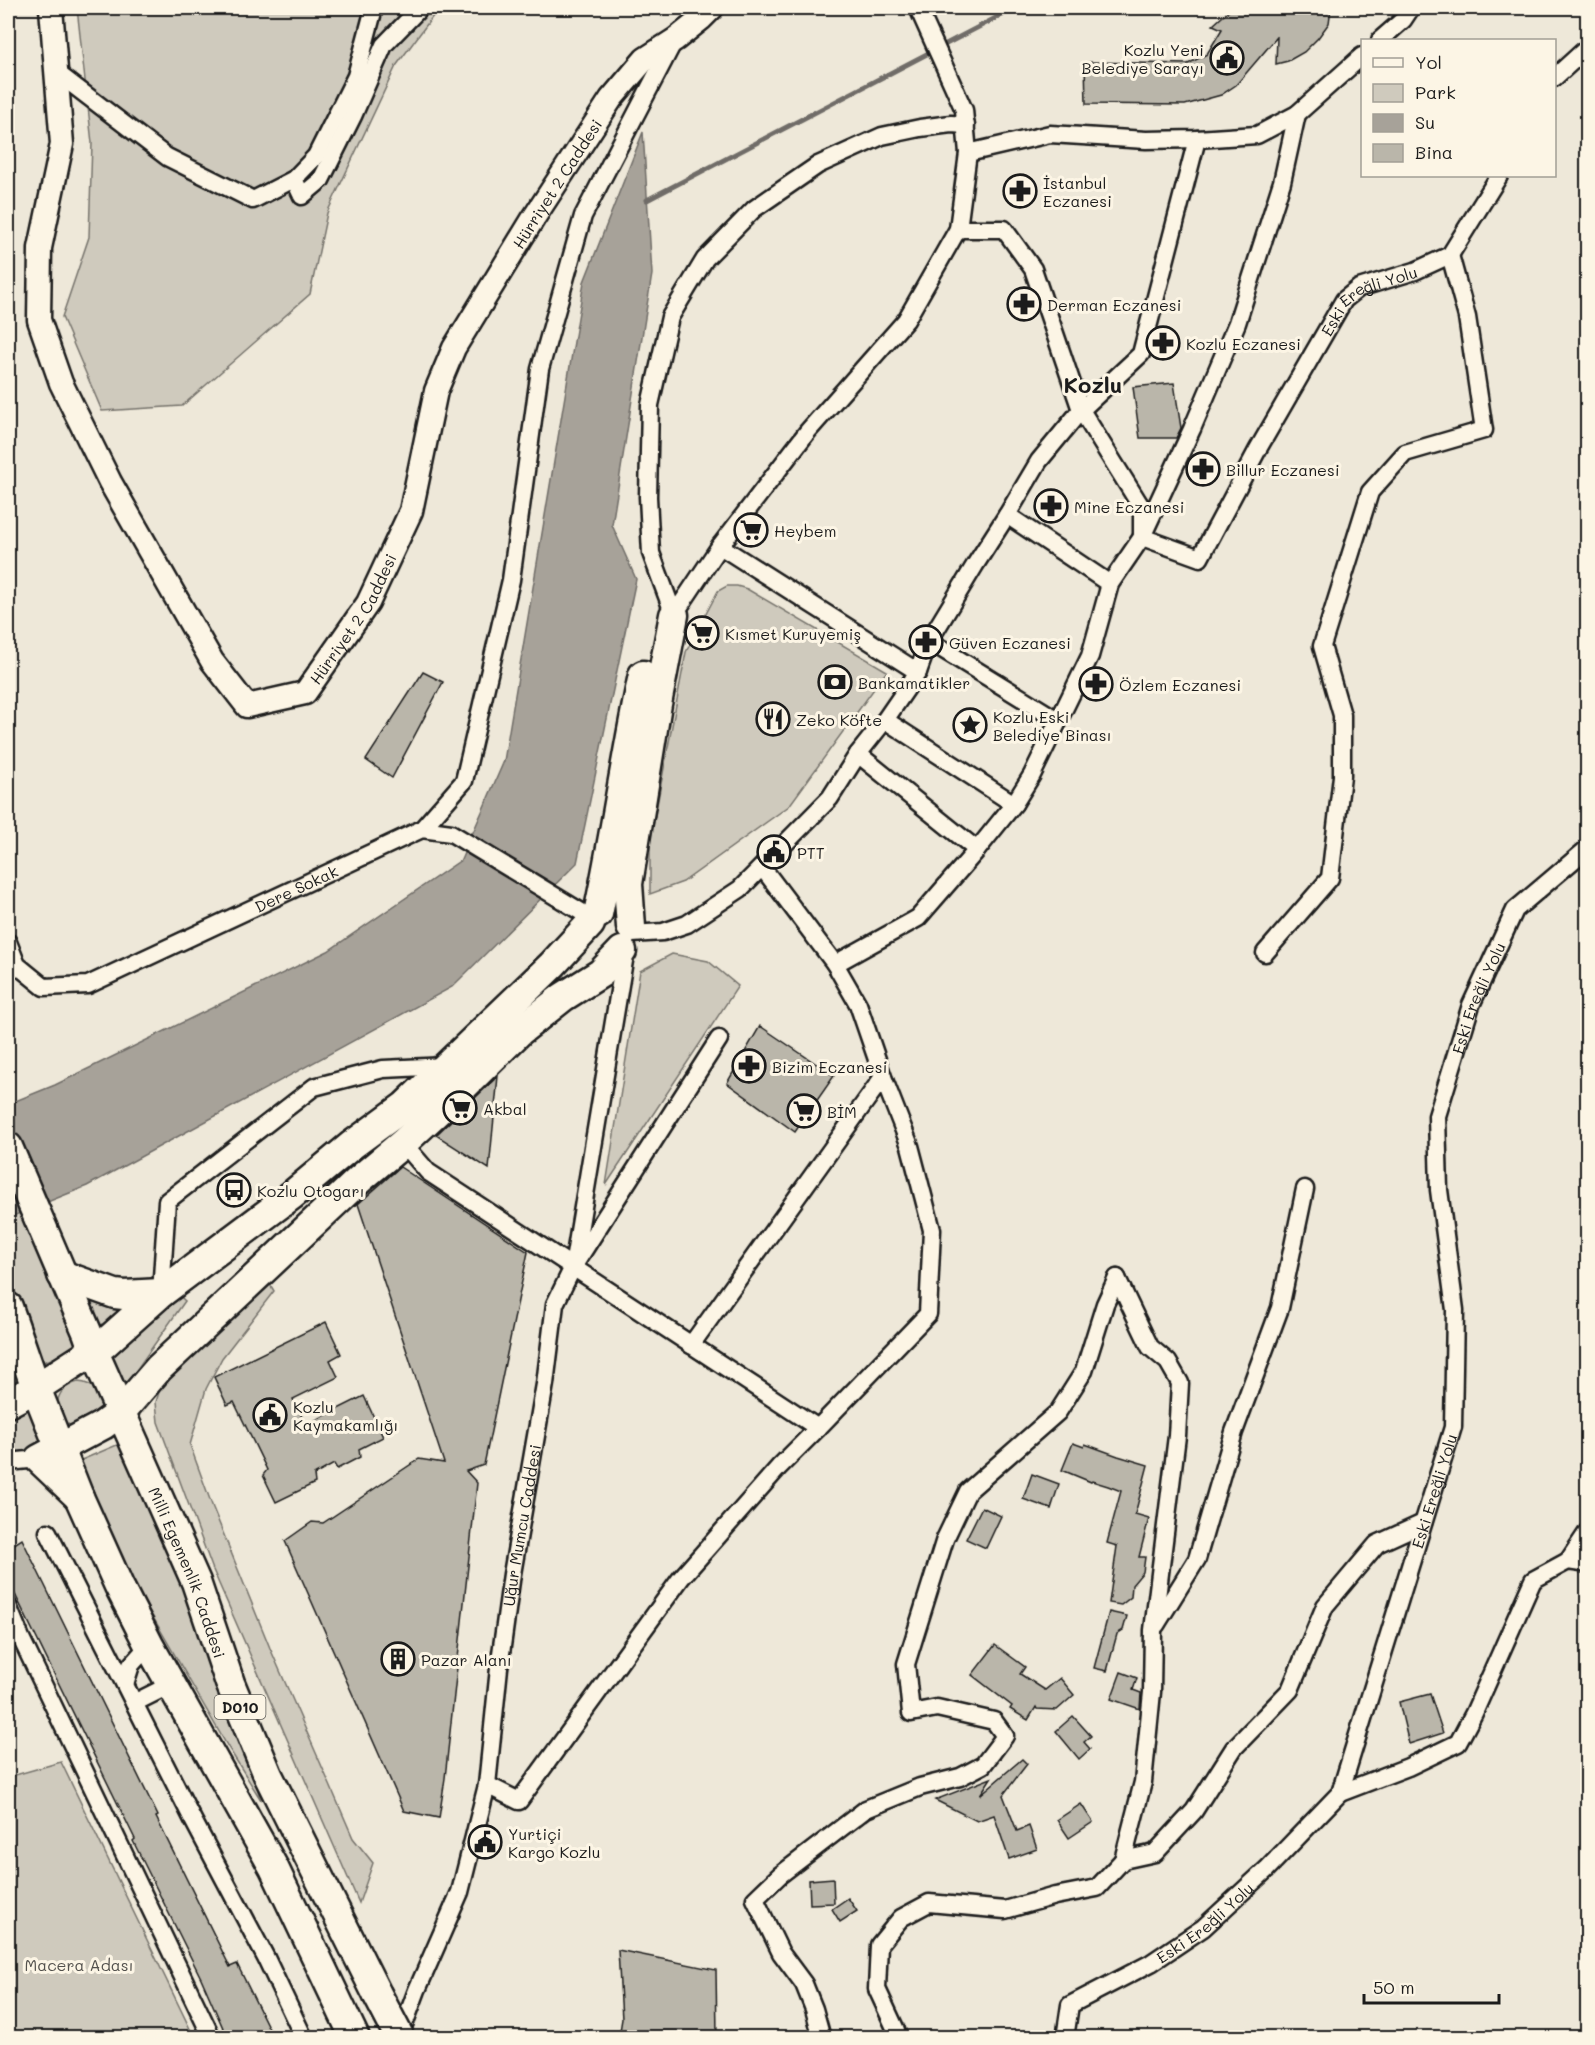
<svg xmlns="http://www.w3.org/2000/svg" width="1595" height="2045" viewBox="0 0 1595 2045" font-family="Mali,sans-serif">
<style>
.green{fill:#cfcabd;stroke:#76736c;stroke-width:1.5}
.water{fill:#a7a299;stroke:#6f6c67;stroke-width:1.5}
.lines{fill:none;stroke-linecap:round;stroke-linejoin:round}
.stream{stroke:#6f6c67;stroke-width:5}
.building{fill:#bab6aa;stroke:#1c1c1c;stroke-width:1.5}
.street-casing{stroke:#1c1c1c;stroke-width:21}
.secondary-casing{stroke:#1c1c1c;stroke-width:27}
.highway-casing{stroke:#1c1c1c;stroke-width:33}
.street{stroke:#fcf5e5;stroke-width:16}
.secondary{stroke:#fcf5e5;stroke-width:22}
.highway{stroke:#fcf5e5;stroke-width:28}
.highway-bridge-casing{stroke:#1c1c1c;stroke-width:33;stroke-linecap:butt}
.highway-bridge{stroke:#fcf5e5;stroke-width:28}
.labels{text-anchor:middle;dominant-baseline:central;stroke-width:6;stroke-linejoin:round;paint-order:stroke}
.shield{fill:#fcf5e5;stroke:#5f5d58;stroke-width:1.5}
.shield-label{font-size:15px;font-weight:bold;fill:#1c1c1c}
.poi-label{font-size:16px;fill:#1c1c1c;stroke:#fcf5e5;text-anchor:start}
.street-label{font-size:16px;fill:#1c1c1c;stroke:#fcf5e5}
.park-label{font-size:16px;fill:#52504c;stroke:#fcf5e5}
.district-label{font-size:22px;font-weight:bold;fill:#1c1c1c;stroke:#fcf5e5}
</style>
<rect width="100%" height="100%" fill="#eee8d9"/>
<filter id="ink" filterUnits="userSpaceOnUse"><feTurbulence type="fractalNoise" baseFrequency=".0167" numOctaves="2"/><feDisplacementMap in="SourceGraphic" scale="12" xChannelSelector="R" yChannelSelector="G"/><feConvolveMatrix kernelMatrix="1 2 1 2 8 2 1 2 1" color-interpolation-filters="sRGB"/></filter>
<g filter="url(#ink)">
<g class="green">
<polygon points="77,8 439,8 396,66 327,213 310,294 182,406 102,411 62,317 89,237 92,143"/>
<polygon points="727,586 737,586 747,589 887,671 789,806 683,882 650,894 650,842 686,652 718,591"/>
<polygon points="672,954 708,961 738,986 606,1185 640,971"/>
<polygon points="8,1183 86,1345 34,1366 8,1272"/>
<polygon points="268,1281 274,1291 222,1358 206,1389 190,1445 213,1508 270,1648 330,1785 353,1838 373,1863 359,1903 213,1570 158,1422 156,1402 162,1382"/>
<polygon points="84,1288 135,1306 96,1335"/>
<polygon points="179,1295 185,1301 125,1386 111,1359"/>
<path d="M 78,1382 C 94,1383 103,1394 102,1411 L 71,1426 C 50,1413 54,1388 78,1382 Z"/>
<polygon points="28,1403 42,1445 8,1456 8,1415"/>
<path d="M 124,1442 C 173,1560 222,1678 261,1800 L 228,1747 L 112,1546 L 72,1464 Z"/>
<polygon points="61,1762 194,2037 8,2037 8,1777"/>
</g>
<polygon class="water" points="643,132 652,274 612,525 636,579 577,863 452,987 87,1186 8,1218 8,1104 55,1085 328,951 461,860 504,761 584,282"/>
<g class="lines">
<polyline class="stream" points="647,200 1015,8"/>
</g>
<g class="building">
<polygon points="1232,8 1331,8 1329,23 1318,38 1304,52 1288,61 1276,64 1277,37 1236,85 1221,95 1185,105 1086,104 1085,62 1188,64 1207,54 1222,29 1213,25"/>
<polygon points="1174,383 1181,428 1176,438 1140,438 1133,387"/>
<polygon points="423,672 443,682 392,778 366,760"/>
<polygon points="760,1026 834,1076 795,1132 727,1083"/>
<polygon points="498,1076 489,1169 436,1135"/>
<polygon points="400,1167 528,1252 484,1465 466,1471 477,1483 445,1778 439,1818 404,1811 285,1541 312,1522 323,1523 419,1459 444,1463 358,1204"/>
<polygon points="326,1322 341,1354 330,1360 338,1377 293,1399 306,1425 364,1396 383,1437 359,1449 360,1457 337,1469 334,1464 314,1475 315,1483 276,1502 263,1475 267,1470 234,1402 227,1405 214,1377"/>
<polygon points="1073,1443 1084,1447 1085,1444 1118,1456 1148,1465 1135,1514 1149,1518 1139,1557 1145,1557 1143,1572 1132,1585 1131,1597 1121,1605 1109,1603 1117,1546 1107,1543 1121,1491 1108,1486 1092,1481 1091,1482 1062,1470"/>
<polygon points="1032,1474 1059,1484 1051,1509 1023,1499"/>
<polygon points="982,1507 1001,1516 986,1548 966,1539"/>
<polygon points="22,1539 158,1816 156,1817 230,1967 237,1964 273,2037 227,2037 201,1978 133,1841 135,1839 8,1580 8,1548"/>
<polygon points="1109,1612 1127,1616 1123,1630 1117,1634 1107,1671 1094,1668"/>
<polygon points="995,1645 1025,1667 1020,1674 1045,1690 1060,1678 1074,1695 1057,1710 1037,1709 1036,1707 1028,1720 1010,1709 1012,1706 972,1675"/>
<polygon points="1121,1672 1137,1678 1133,1690 1141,1693 1140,1709 1111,1699"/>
<polygon points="1430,1694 1443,1733 1409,1744 1399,1702"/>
<polygon points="1073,1716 1091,1736 1084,1742 1090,1749 1079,1759 1056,1731"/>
<polygon points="1022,1759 1027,1764 1003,1795 1017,1831 1029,1826 1037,1849 1009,1859 994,1815 977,1821 935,1800 991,1778 980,1795"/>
<polygon points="1081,1804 1093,1822 1069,1838 1057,1820"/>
<polygon points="833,1878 834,1903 810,1904 809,1880"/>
<polygon points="848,1898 857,1911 840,1922 832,1909"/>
<polygon points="618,1950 716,1970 717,2037 619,2037 622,2019"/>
</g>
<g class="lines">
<g class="street-casing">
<g id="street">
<polyline points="1380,40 1403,20 1411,8"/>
<polyline points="56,72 167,157 253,200 294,179 316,156 356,76 374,8"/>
<polyline points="1554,78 1588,47"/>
<polyline points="968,153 1050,134 1146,140 1197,139 1257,135 1297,114 1362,56"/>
<polyline points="294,179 302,196 321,180 353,116 384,45 420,8"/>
<path id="s1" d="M 958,229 L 1004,229 L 1033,269 L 1081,410 L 1142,508 L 1142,537 L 1200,558 L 1258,449 L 1344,300 L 1359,288 L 1415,271 L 1450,255 L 1499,176"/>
<polyline points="1007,515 1110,584"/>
<polyline points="720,546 918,672"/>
<polyline points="674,615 720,546 808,431 906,320 958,229 968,153 964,110 918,8"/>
<polyline points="674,615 651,553 648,497 650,405 670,317 705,259 754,209 818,165 882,136 920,128 951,124 966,125"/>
<polyline points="929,641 1059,721"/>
<polyline points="885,720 1014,804"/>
<polyline points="858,754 977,850"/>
<polyline points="422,829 464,781 511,580 540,369 583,216 674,41"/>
<polyline points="632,934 663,932 687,924 740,889 830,798 858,754 885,720 918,672 929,641 975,565 1007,515 1039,461 1081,410 1141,354 1197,139"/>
<path id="s2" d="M 8,942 L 17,965 L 44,987 L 88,985 L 422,829 L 451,833 L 593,919"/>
<polyline points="1265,953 1330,878 1342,776 1342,715 1322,646 1370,492 1405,453 1484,430 1467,317 1450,255"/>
<polyline points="835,964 918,918 977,850 1014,804 1032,775 1090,656 1110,584 1142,537 1192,429 1237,323 1282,182 1297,114"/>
<polyline points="403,1143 428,1172 818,1428"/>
<polyline points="574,1261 626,949"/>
<polyline points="1117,1278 1150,1347 1168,1362 1180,1383 1177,1436 1153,1630 1152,1692 1143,1782 1123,1860"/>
<polyline points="161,1293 167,1201 314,1087 383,1069 447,1066"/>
<polyline points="691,1345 883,1077"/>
<polyline points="8,1462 39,1459"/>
<polyline points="48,1532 193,1820 266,1958 304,2038"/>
<polyline points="1568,1561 1588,1531"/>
<polyline points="8,1606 21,1638 212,2038"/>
<polyline points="1156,1625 1197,1559 1234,1432 1280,1308 1305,1189"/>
<polyline points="125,1684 131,1665 149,1645"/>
<polyline points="134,1703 172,1684"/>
<path id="s3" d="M 487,1785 L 499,1668 L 512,1574 L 545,1384 L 555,1304 L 573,1267 L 719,1039"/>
<polyline points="1340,1793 1408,1767 1458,1743 1474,1713 1533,1580 1568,1561 1588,1564"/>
<polyline points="399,2038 417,1990 460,1892 487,1785 519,1801 681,1578 779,1467 818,1428 928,1314 932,1230 910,1146 883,1077 858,1004 835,964 762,867"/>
<polyline points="822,2038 814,2009 804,1984 781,1953 755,1899 780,1875 866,1809 920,1787 960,1777 983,1765 1005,1736 994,1721 937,1708 911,1713 906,1664 945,1539 968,1491 1058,1412 1084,1371 1105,1304 1117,1278"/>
<polyline points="896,2038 896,2030 877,1989 879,1945 901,1918 929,1903 1005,1910 1055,1896 1097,1888 1123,1860 1155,1853 1194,1811 1234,1748 1290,1690 1325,1606 1377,1544 1423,1523"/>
<path id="s4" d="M 1065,2038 L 1070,2005 L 1151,1963 L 1203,1928 L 1267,1869 L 1340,1793 L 1453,1427 L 1455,1310 L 1439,1190 L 1437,1116 L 1471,1005 L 1515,910 L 1588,848"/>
</g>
</g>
<g class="secondary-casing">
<g id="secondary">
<path id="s5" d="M 51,8 L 62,144 L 40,248 L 39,320 L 61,383 L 110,482 L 212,661 L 247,706 L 305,693 L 368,603 L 411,511 L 436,391 L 454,348 L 533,219 L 611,99 L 645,59 L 676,39 L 701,19 L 712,8"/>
</g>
</g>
<g class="highway-casing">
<g id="highway">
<path d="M 598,914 C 615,835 626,754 643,675"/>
<polyline points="631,927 628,884 657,704 674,615"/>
<path id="s6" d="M 8,1147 L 87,1332 L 94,1352 L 196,1582 L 230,1683 L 268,1775 L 377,1994"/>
<polyline points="62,1275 115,1294 124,1295 161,1293"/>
<polyline points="8,1307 36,1388 79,1497 119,1586 149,1645 274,1868 355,2038"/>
<polyline points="8,1403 36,1388 104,1344 161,1293 292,1195 352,1145 405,1106 552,965 590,924"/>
<polyline points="79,1497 39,1459 103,1425 121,1412 159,1368 360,1179 403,1143 455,1095 520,1031 563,997 601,973 622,951"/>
</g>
</g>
<use href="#street" class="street"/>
<use href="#secondary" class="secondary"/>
<use href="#highway" class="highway"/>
<g class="highway-bridge-casing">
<polyline id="highway-bridge" points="377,1994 400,2038"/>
</g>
<use href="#highway-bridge" class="highway-bridge"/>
</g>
</g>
<defs>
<g id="civic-ring" transform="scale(1.725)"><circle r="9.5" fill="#fcf5e5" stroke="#1c1c1c" stroke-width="1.5"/><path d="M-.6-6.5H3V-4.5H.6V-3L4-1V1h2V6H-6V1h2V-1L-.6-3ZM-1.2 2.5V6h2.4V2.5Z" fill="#1c1c1c"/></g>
<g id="pharmacy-ring" transform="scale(1.725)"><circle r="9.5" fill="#fcf5e5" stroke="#1c1c1c" stroke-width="1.5"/><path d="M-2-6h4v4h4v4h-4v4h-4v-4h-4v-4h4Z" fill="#1c1c1c"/></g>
<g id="supermarket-ring" transform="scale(1.725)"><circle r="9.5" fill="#fcf5e5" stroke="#1c1c1c" stroke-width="1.5"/><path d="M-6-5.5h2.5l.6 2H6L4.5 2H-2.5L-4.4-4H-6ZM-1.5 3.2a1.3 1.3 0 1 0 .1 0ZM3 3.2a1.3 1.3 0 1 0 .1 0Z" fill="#1c1c1c"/></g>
<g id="bank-ring" transform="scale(1.725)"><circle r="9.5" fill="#fcf5e5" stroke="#1c1c1c" stroke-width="1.5"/><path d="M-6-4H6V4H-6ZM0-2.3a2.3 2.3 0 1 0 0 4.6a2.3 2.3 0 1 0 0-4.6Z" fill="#1c1c1c"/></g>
<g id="restaurant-ring" transform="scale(1.725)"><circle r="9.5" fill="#fcf5e5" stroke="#1c1c1c" stroke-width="1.5"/><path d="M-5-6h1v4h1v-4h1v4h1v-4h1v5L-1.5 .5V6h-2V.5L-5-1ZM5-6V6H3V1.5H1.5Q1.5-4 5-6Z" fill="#1c1c1c"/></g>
<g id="sight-ring" transform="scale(1.725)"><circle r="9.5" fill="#fcf5e5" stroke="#1c1c1c" stroke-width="1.5"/><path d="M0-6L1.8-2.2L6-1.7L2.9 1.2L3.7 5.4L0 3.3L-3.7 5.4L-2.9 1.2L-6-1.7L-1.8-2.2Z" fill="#1c1c1c"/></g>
<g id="bus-ring" transform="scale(1.725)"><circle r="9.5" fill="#fcf5e5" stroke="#1c1c1c" stroke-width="1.5"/><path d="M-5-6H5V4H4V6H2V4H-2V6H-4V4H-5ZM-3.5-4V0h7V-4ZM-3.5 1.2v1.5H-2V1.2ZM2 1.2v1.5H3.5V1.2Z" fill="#1c1c1c"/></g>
<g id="building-ring" transform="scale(1.725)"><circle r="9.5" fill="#fcf5e5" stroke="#1c1c1c" stroke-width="1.5"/><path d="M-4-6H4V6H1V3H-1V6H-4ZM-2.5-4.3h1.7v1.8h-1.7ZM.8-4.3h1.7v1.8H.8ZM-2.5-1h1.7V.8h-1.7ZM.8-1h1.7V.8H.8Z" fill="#1c1c1c"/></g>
</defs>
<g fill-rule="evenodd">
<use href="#civic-ring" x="1227" y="58"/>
<use href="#pharmacy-ring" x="1020" y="191"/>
<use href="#pharmacy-ring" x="1024" y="304"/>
<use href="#pharmacy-ring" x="1163" y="343"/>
<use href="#pharmacy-ring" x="1203" y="469"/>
<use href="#pharmacy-ring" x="1051" y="506"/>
<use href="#supermarket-ring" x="751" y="530"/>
<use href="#supermarket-ring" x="702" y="633"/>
<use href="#pharmacy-ring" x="926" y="642"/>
<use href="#bank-ring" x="835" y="682"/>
<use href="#pharmacy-ring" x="1096" y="684"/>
<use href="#restaurant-ring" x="773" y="719"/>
<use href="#sight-ring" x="970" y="725"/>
<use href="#civic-ring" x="774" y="852"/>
<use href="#pharmacy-ring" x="749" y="1066"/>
<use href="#supermarket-ring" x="460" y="1108"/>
<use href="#supermarket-ring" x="804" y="1111"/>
<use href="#bus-ring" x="234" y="1190"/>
<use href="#civic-ring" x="270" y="1415"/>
<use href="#building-ring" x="398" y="1659"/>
<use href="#civic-ring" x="485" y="1842"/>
</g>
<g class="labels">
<rect class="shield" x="214.5" y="1695" width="51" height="24" rx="4.5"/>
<g class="shield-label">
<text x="240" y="1707">D010</text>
</g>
<g class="poi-label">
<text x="1204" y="49" text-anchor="end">Kozlu Yeni<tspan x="1204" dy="18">Belediye Sarayı</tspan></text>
<text x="1043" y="182">İstanbul<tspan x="1043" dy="18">Eczanesi</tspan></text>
<text x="1047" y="304">Derman Eczanesi</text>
<text x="1186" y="343">Kozlu Eczanesi</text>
<text x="1226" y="469">Billur Eczanesi</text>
<text x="1074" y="506">Mine Eczanesi</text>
<text x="774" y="530">Heybem</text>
<text x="725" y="633">Kısmet Kuruyemiş</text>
<text x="949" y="642">Güven Eczanesi</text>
<text x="858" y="682">Bankamatikler</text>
<text x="1119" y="684">Özlem Eczanesi</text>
<text x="993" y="716">Kozlu Eski<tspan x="993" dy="18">Belediye Binası</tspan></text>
<text x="796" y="719">Zeko Köfte</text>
<text x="797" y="852">PTT</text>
<text x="772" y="1066">Bizim Eczanesi</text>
<text x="483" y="1108">Akbal</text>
<text x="827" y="1111">BİM</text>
<text x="257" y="1190">Kozlu Otogarı</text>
<text x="293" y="1406">Kozlu<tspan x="293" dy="18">Kaymakamlığı</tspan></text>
<text x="421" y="1659">Pazar Alanı</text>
<text x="508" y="1833">Yurtiçi<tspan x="508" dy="18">Kargo Kozlu</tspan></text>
</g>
<g class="street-label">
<text stroke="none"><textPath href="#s5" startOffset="1389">Hürriyet 2 Caddesi</textPath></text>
<text stroke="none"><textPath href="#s1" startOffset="766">Eski Ereğli Yolu</textPath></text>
<text stroke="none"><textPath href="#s5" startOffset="903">Hürriyet 2 Caddesi</textPath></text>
<text stroke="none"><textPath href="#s2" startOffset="333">Dere Sokak</textPath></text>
<text stroke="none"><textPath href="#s4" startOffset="1200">Eski Ereğli Yolu</textPath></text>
<text stroke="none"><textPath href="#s4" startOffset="696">Eski Ereğli Yolu</textPath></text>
<text stroke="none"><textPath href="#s3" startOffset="262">Uğur Mumcu Caddesi</textPath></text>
<text stroke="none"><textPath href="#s6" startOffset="462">Milli Egemenlik Caddesi</textPath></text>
<text stroke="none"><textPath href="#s4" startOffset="192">Eski Ereğli Yolu</textPath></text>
</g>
<g class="park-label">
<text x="79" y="1964">Macera Adası</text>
</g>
<g class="district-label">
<text x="1093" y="384">Kozlu</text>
</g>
</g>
<rect width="1595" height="2045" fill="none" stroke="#fcf5e5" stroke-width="30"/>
<rect x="15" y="15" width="1565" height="2015" fill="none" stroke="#1c1c1c" stroke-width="2" filter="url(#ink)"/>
<rect x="1361" y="39" width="195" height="138" fill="#fcf5e5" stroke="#a29e95" stroke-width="1.5"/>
<rect x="1373" y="58" width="30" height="9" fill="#fcf5e5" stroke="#a29e95" stroke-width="1.5"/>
<text x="1415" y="69" font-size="18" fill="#1c1c1c">Yol</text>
<rect x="1373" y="84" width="30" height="18" fill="#cfcabd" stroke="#a29e95" stroke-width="1.5"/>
<text x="1415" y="99" font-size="18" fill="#1c1c1c">Park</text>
<rect x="1373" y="114" width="30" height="18" fill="#a7a299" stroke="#a29e95" stroke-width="1.5"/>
<text x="1415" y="129" font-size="18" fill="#1c1c1c">Su</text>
<rect x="1373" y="144" width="30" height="18" fill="#bab6aa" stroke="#a29e95" stroke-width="1.5"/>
<text x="1415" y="159" font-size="18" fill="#1c1c1c">Bina</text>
<path d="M1364 1994v9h135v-9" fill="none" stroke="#1c1c1c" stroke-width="3"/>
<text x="1373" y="1994" font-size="18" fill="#1c1c1c" stroke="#fcf5e5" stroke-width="4.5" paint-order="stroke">50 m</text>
</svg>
